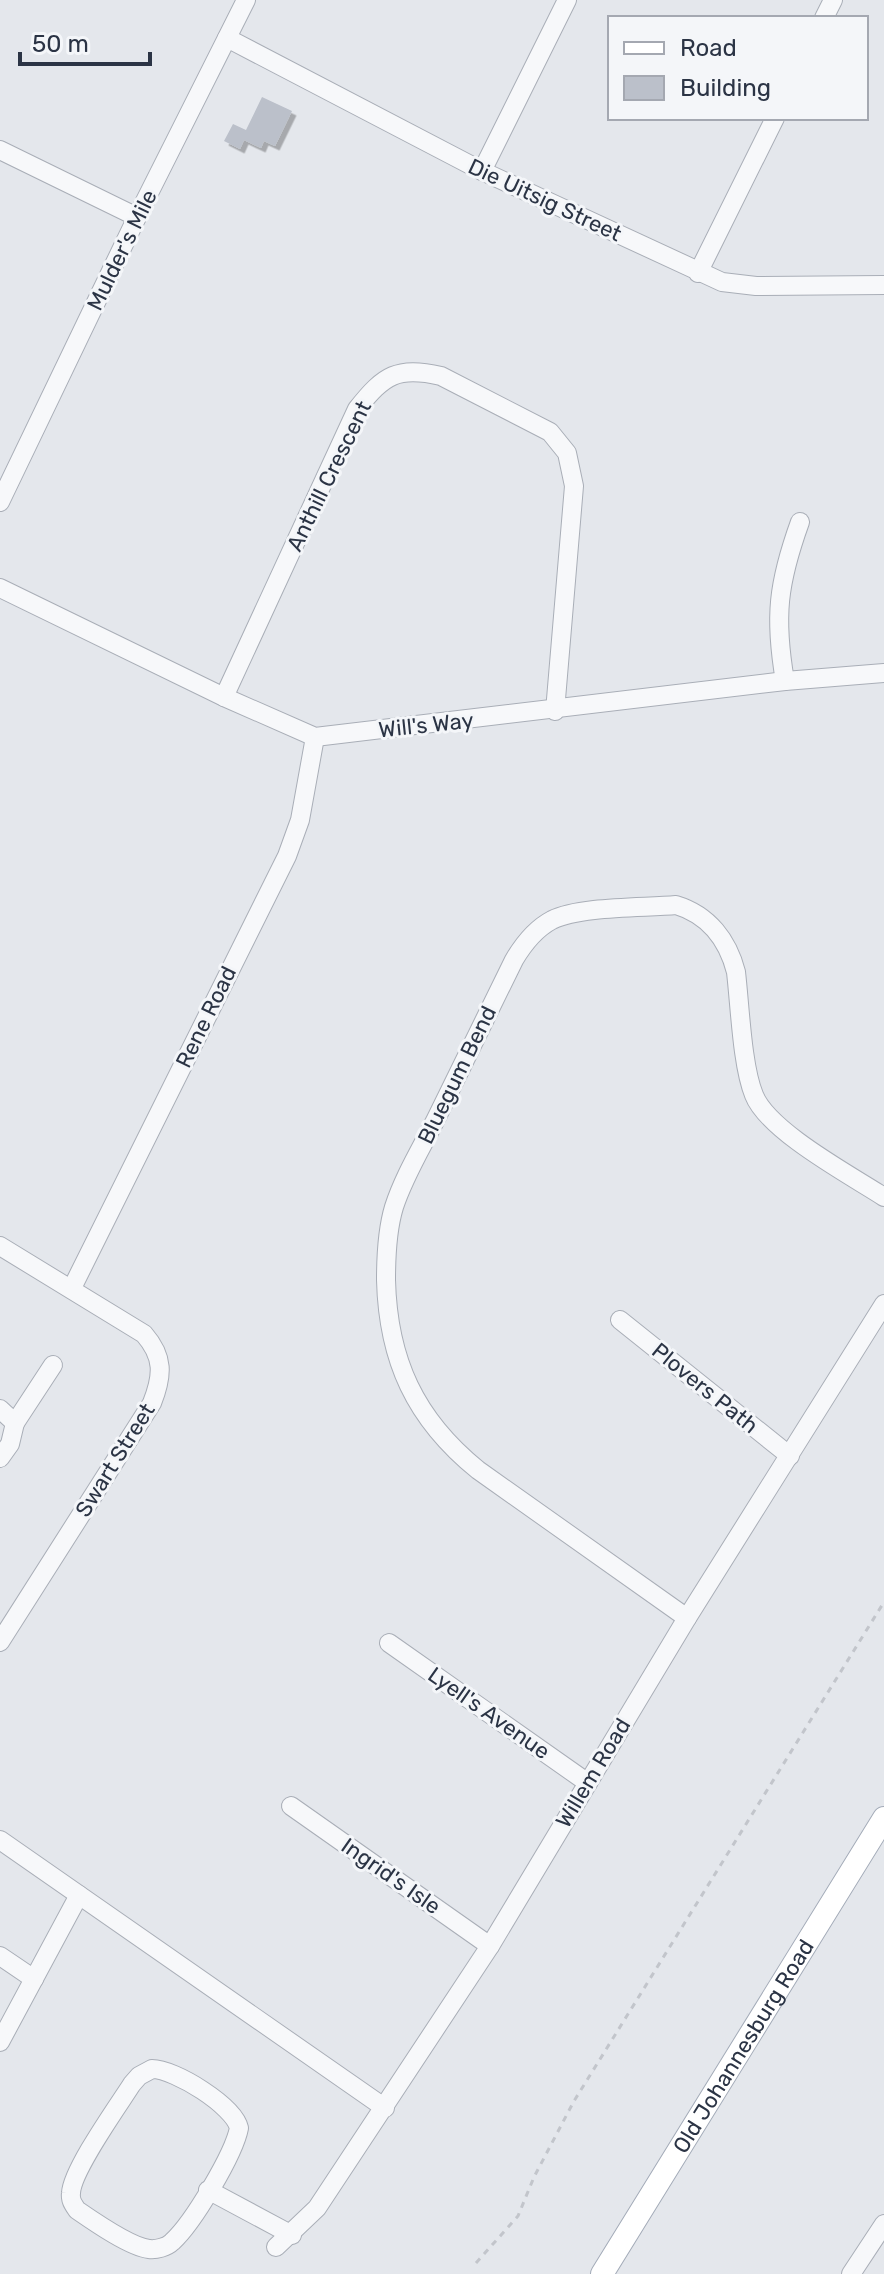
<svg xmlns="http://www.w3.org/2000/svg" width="884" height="2274" viewBox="0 0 884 2274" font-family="Rubik,sans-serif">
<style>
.building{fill:#bbc0ca;filter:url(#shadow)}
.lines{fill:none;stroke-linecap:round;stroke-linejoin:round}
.minor-casing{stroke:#a9aeb7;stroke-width:20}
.major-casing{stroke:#a3abb8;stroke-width:24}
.path{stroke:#c2c5cb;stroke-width:3;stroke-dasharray:6 6;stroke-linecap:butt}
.minor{stroke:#f7f8fa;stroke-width:18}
.major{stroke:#fff;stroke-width:22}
.labels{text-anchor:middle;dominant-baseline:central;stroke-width:6;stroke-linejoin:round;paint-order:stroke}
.street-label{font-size:22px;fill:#2b3445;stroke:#f4f6f9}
</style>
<defs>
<filter id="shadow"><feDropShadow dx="4.5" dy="4.5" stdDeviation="0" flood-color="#0004"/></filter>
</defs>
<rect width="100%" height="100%" fill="#e4e7ec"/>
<polygon class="building" points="262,97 292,111 275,146 264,141 261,148 244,140 240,149 224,141 233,124 246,130"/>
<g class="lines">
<g class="minor-casing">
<g id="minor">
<polyline points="824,18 833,0"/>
<polyline points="227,38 482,171 722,282 756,286 884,285"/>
<polyline points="0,150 137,217"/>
<polyline points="482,171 567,0"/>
<polyline points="698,273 775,118"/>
<polyline points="0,502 137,217 246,0"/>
<polyline points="0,588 224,697 315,737 785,681 884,673"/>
<path d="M 785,681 C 774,617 778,583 800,522"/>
<path d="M 224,697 L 357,409 C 384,375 397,366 441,376 L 550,432 L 567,453 L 574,486 L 555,711"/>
<path d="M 0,1246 L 144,1334 C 164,1357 163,1375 152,1403 L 0,1642"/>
<polyline points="72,1288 287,856 300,820 315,737"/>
<polyline points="620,1320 790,1456"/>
<polyline points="0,1409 15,1423 10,1444 0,1458"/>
<polyline points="15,1423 53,1365"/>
<path d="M 687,1618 L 478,1470 C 415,1419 388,1360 386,1280 C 386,1256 387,1230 394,1207 C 404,1176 422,1147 436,1119 C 462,1066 488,1013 514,960 C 524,943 535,929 552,920 C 580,906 644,908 676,905 C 709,915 728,941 736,972 C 740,1006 742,1066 754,1095 C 768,1131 850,1175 884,1197"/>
<polyline points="389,1643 588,1783"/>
<polyline points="291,1806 490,1946"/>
<polyline points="0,1840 385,2108"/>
<polyline points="0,1956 34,1979"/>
<polyline points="0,2042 79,1895"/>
<path d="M 152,2069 C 175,2069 234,2106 239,2128 C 234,2154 193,2223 172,2242 C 167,2247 156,2250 149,2249 C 130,2247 93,2221 77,2210 C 73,2204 70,2200 71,2193 C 72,2170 118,2106 132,2084 L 139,2076 Z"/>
<polyline points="208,2190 292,2235"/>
<polyline points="276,2247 317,2208 490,1946 687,1618 884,1304"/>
<polyline points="851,2274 884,2224"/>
</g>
</g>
<g class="major-casing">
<g id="major">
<path id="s1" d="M 602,2274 L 884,1818"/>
</g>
</g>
<polyline class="path" points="476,2263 518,2216 534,2177 574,2101 884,1602"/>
<use href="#minor" class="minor"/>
<use href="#major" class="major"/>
</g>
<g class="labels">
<g class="street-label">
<text transform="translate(545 200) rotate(25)">Die Uitsig Street</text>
<text transform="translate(122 250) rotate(-64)">Mulder's Mile</text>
<text transform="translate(329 476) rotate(-64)">Anthill Crescent</text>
<text transform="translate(426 725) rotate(-6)">Will's Way</text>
<text transform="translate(206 1017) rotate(-64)">Rene Road</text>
<text transform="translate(457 1075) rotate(-64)">Bluegum Bend</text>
<text transform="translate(705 1388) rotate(39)">Plovers Path</text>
<text transform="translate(115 1460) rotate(-58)">Swart Street</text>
<text transform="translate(489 1713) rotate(35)">Lyell's Avenue</text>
<text transform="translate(593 1773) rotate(-59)">Willem Road</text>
<text transform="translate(391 1876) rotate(35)">Ingrid's Isle</text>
<text stroke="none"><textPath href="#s1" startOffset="268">Old Johannesburg Road</textPath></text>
</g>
</g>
<rect x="608" y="16" width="260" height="104" fill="#f4f6f9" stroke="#a4a8b1" stroke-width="2"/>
<rect x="624" y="42" width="40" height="12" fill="#ffffff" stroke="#a4a8b1" stroke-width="2"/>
<text x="680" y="56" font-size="24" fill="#2b3445">Road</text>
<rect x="624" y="76" width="40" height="24" fill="#bbc0ca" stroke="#a4a8b1" stroke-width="2"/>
<text x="680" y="96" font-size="24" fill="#2b3445">Building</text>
<path d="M20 52v12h130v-12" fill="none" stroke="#2b3445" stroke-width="4"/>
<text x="32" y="52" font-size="24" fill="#2b3445" stroke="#f4f6f9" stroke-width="6" paint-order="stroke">50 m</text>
</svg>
